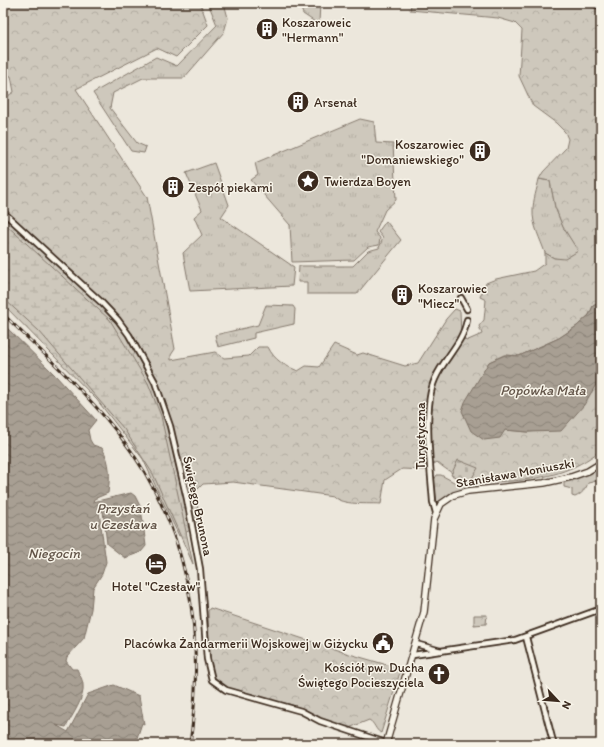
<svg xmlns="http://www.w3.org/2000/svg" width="604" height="747" viewBox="0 0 604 747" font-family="Itim,sans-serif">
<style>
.grass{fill:url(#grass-tufts);stroke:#84796d}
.forest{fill:url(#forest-crowns);stroke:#84796d}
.wetland{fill:url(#wetland-marsh);stroke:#84796d}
.cemetery{fill:url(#cemetery-stones);stroke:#84796d}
.water{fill:url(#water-waves);stroke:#7c7064}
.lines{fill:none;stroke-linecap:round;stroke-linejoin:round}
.minor-tunnel{stroke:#c9c1b6;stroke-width:4.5;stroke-dasharray:4.5 2;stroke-linecap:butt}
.minor-casing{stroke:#3b2a1e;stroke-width:8}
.tertiary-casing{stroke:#3b2a1e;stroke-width:8}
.primary-casing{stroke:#3b2a1e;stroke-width:10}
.minor{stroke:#f7f3e8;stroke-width:4.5}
.tertiary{stroke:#f7f3e8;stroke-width:5.5}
.primary{stroke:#f7f3e8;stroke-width:7}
.rail-casing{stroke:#3b2a1e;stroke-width:3}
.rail{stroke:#f7f3e8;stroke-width:1.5;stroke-dasharray:4.5;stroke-linecap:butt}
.labels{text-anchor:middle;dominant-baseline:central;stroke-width:3;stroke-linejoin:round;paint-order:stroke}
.poi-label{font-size:13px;fill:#3b2a1e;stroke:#f7f3e8;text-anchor:start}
.street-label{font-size:13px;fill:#3b2a1e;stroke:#f7f3e8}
.water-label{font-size:14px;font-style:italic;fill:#615347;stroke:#f7f3e8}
</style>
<defs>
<pattern id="grass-tufts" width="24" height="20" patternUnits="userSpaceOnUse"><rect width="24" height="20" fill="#cec8bc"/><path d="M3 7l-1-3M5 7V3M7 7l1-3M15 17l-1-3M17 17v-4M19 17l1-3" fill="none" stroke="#b2aca1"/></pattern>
<pattern id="forest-crowns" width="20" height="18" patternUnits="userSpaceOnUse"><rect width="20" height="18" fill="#cec8bc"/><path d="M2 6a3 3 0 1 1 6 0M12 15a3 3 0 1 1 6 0" fill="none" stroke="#b2aca1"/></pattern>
<pattern id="wetland-marsh" width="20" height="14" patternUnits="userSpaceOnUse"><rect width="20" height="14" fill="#cec8bc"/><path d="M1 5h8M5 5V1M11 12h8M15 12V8" fill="none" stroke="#b2aca1"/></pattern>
<pattern id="cemetery-stones" width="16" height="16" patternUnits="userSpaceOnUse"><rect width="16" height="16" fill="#cec8bc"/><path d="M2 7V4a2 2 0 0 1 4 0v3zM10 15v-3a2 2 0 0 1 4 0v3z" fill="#b2aca1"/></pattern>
<pattern id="water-waves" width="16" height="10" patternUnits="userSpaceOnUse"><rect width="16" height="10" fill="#a89f93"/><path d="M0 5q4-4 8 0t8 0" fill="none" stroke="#8a8277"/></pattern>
</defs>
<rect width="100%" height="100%" fill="#ece7dc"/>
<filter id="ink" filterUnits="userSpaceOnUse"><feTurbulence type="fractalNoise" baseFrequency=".025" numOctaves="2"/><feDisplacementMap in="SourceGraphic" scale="8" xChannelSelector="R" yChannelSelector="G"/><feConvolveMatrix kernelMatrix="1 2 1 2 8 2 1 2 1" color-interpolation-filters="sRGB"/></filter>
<g filter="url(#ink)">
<g class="grass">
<polygon points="208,3 224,3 228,18 224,32 184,78 143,78 113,93 110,108 137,143 146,147 144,153 131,151 93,93 156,57 177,66 217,25"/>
<polygon points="299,3 320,3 319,23 318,24 303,14"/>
<polygon points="360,119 374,122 376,143 393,144 396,200 385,210 375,232 380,238 379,245 368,247 354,260 292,262 290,225 251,180 258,175 255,163"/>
<polygon points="214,163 229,205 221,217 294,267 292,286 190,291 183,253 202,235 194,217 202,210 186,173"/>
<path d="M 539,179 L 550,181 L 555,207 L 563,227 L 579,251 L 565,260 L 554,258 L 545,253 C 541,240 532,225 533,210 C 533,200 537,189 539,179 Z"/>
<polygon points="386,221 401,240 357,294 307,294 307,282 298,282 299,266 353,266 368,251 379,248 383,238 378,232"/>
<polygon points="266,305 293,306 295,309 294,324 254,333 254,338 218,347 215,335 258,325"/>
<polygon points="437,475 441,475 465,488 448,495 437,505 434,480"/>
</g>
<g class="forest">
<path d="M 3,3 L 200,3 L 208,25 L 176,57 L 157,48 L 76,89 L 147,197 L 175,349 L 171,355 L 171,360 L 215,352 L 224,358 L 249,356 L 258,347 L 268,347 C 275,361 284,365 298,371 L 306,366 L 319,367 L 334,345 L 357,355 L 363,353 L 405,366 L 418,363 L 446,319 L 455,309 L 460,311 L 461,335 L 466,341 L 482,334 L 479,326 L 484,320 L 486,300 L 480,297 L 486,283 L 496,279 L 534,271 L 545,263 L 545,253 L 554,258 L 565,259 L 578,251 L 563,227 L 555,207 L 550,181 L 539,179 L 543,172 L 566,148 L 568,139 L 565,132 L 556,123 L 533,106 L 519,76 L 522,30 L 515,23 L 498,18 L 410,10 L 411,5 L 583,3 L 601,11 L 601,64 L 597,69 L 601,71 L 601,302 L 593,306 L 589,315 L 577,326 L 559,338 L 519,356 L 504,355 L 489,362 L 478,382 L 505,430 L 528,432 L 542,431 L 601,376 L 601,450 C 573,472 547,478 512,481 C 482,483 461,483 437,462 L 425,470 L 402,469 L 385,480 L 381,504 C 370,503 341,506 333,496 L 233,482 L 203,484 L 194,493 L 202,524 L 179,536 L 143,459 L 97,400 L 3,304 L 3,99 L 14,92 L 11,76 L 3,75 Z"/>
<path d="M 601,466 L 601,480 L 588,483 C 586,489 582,494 575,497 L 572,496 L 572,489 L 564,487 L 564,482 L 567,480 L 594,472 Z"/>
<path d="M 210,608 L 346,653 L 401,669 L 381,733 C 375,730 375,723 369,720 L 349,728 L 319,718 L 304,709 L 289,704 L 249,695 L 226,687 L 214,679 L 210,669 L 208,611 Z"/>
<polygon points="474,615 487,615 486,624 474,625"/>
</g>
<polygon class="wetland" points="3,222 110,320 148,383 161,416 193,564 153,474 124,429 39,331 3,298"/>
<polygon class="cemetery" points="458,460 478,468 469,483 451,475"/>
<g class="water">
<polygon points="601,302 601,376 584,405 561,431 528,432 505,430 500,438 484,440 471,431 462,411 465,402 489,362 505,355 519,356 559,338 577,326 589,315 593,306"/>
<path d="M 3,324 L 55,375 L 96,420 L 88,430 L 90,440 L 93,445 L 102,448 C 111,463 110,477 108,493 L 94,499 L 93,502 L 131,493 L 135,496 L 141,508 L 146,546 L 141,552 L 125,558 L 107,544 L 103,511 L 99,512 L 106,562 L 102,574 L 93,588 L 91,609 L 84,638 L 67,657 L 66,661 L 72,669 L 77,669 C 79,674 83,680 83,685 C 85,698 72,715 66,727 L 56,725 L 68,732 L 88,694 L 114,685 L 139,696 L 144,724 L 142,723 L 136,741 L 138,744 L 62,744 L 54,741 L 51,744 L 3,744 Z"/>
</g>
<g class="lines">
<polyline class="minor-tunnel" points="467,309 467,320"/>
<g class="minor-casing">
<g id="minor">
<polyline points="3,212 101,302 118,320 129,335 155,382 170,426 187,499 200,569 207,659 212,680 226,690 301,711 320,721 386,743"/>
<polyline points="461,298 467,309"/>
<path d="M 436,513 L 433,502 C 431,470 422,408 435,379 C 444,358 463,343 467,320"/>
<polyline points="526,637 553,742"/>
<polyline points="416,644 441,651"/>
<polyline points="413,655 515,640 601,609"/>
</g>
</g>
<g class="tertiary-casing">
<polyline id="tertiary" points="386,744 424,612 434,519 441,504 454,495 468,491 544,483 571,477 588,471 601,463"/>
</g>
<g class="primary-casing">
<polyline id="primary" points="597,3 601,5"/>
</g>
<use href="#minor" class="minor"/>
<use href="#tertiary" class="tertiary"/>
<use href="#primary" class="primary"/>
<g class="rail-casing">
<path id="rail" d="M 3,314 C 42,352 83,389 117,432 C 189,523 206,631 190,744"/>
</g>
<use href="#rail" class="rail"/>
</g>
</g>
<defs>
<g id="building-disc" transform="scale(1.15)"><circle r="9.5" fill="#3b2a1e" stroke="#f7f3e8"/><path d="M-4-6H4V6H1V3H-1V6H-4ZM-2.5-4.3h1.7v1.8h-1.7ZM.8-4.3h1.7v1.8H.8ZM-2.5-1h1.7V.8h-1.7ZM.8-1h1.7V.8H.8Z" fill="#fff"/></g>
<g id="sight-disc" transform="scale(1.15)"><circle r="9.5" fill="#3b2a1e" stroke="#f7f3e8"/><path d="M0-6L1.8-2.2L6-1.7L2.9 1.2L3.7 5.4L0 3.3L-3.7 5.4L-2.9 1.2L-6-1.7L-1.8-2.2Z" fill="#fff"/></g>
<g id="hotel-disc" transform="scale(1.15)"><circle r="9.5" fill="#3b2a1e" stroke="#f7f3e8"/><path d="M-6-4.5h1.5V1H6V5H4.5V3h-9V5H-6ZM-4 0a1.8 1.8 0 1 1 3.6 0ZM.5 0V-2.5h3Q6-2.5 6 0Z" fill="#fff"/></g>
<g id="civic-disc" transform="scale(1.15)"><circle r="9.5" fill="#3b2a1e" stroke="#f7f3e8"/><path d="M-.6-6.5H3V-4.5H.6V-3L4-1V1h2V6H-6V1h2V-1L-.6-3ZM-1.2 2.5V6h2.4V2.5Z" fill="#fff"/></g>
<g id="church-disc" transform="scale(1.15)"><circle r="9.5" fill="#3b2a1e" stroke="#f7f3e8"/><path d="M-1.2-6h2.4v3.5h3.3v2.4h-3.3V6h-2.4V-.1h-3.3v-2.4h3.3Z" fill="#fff"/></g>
</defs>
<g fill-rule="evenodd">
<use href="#building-disc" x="267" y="29"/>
<use href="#building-disc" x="298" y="102"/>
<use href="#building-disc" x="480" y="151"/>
<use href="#sight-disc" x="308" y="181"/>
<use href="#building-disc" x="173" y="187"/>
<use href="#building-disc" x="402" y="295"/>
<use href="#hotel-disc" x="156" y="564"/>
<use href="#civic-disc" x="383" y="643"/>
<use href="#church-disc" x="439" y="674"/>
</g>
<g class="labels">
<g class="poi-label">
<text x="282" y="22">Koszaroweic<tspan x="282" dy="15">"Hermann"</tspan></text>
<text x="314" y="102">Arsenał</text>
<text x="464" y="144" text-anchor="end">Koszarowiec<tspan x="464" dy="15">"Domaniewskiego"</tspan></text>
<text x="324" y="181">Twierdza Boyen</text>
<text x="188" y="187">Zespół piekarni</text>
<text x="418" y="288">Koszarowiec<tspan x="418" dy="15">"Miecz"</tspan></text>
<text x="156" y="586" text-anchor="middle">Hotel "Czesław"</text>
<text x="368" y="643" text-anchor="end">Placówka Żandarmerii Wojskowej w Giżycku</text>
<text x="424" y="667" text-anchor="end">Kościół pw. Ducha<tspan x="424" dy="15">Świętego Pocieszyciela</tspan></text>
</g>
<g class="street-label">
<text transform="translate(420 436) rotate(-90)">Turystyczna</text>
<text transform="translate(515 473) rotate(-10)">Stanisława Moniuszki</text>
<text transform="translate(198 506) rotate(78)">Świętego Brunona</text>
</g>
<g class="water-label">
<text x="543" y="390">Popówka Mała</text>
<text x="123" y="508">Przystań<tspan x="123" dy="16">u Czesława</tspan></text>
<text x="54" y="553">Niegocin</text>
</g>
</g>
<rect width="604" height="747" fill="none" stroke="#f7f3e8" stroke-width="16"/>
<rect x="8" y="8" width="588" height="731" fill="none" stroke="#3b2a1e" stroke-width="1.5" filter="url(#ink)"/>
<g transform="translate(558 701) rotate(116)" stroke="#f7f3e8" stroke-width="3" paint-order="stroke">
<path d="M0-3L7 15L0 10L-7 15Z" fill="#3b2a1e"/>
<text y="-6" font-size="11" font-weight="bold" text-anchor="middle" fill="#3b2a1e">N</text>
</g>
</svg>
